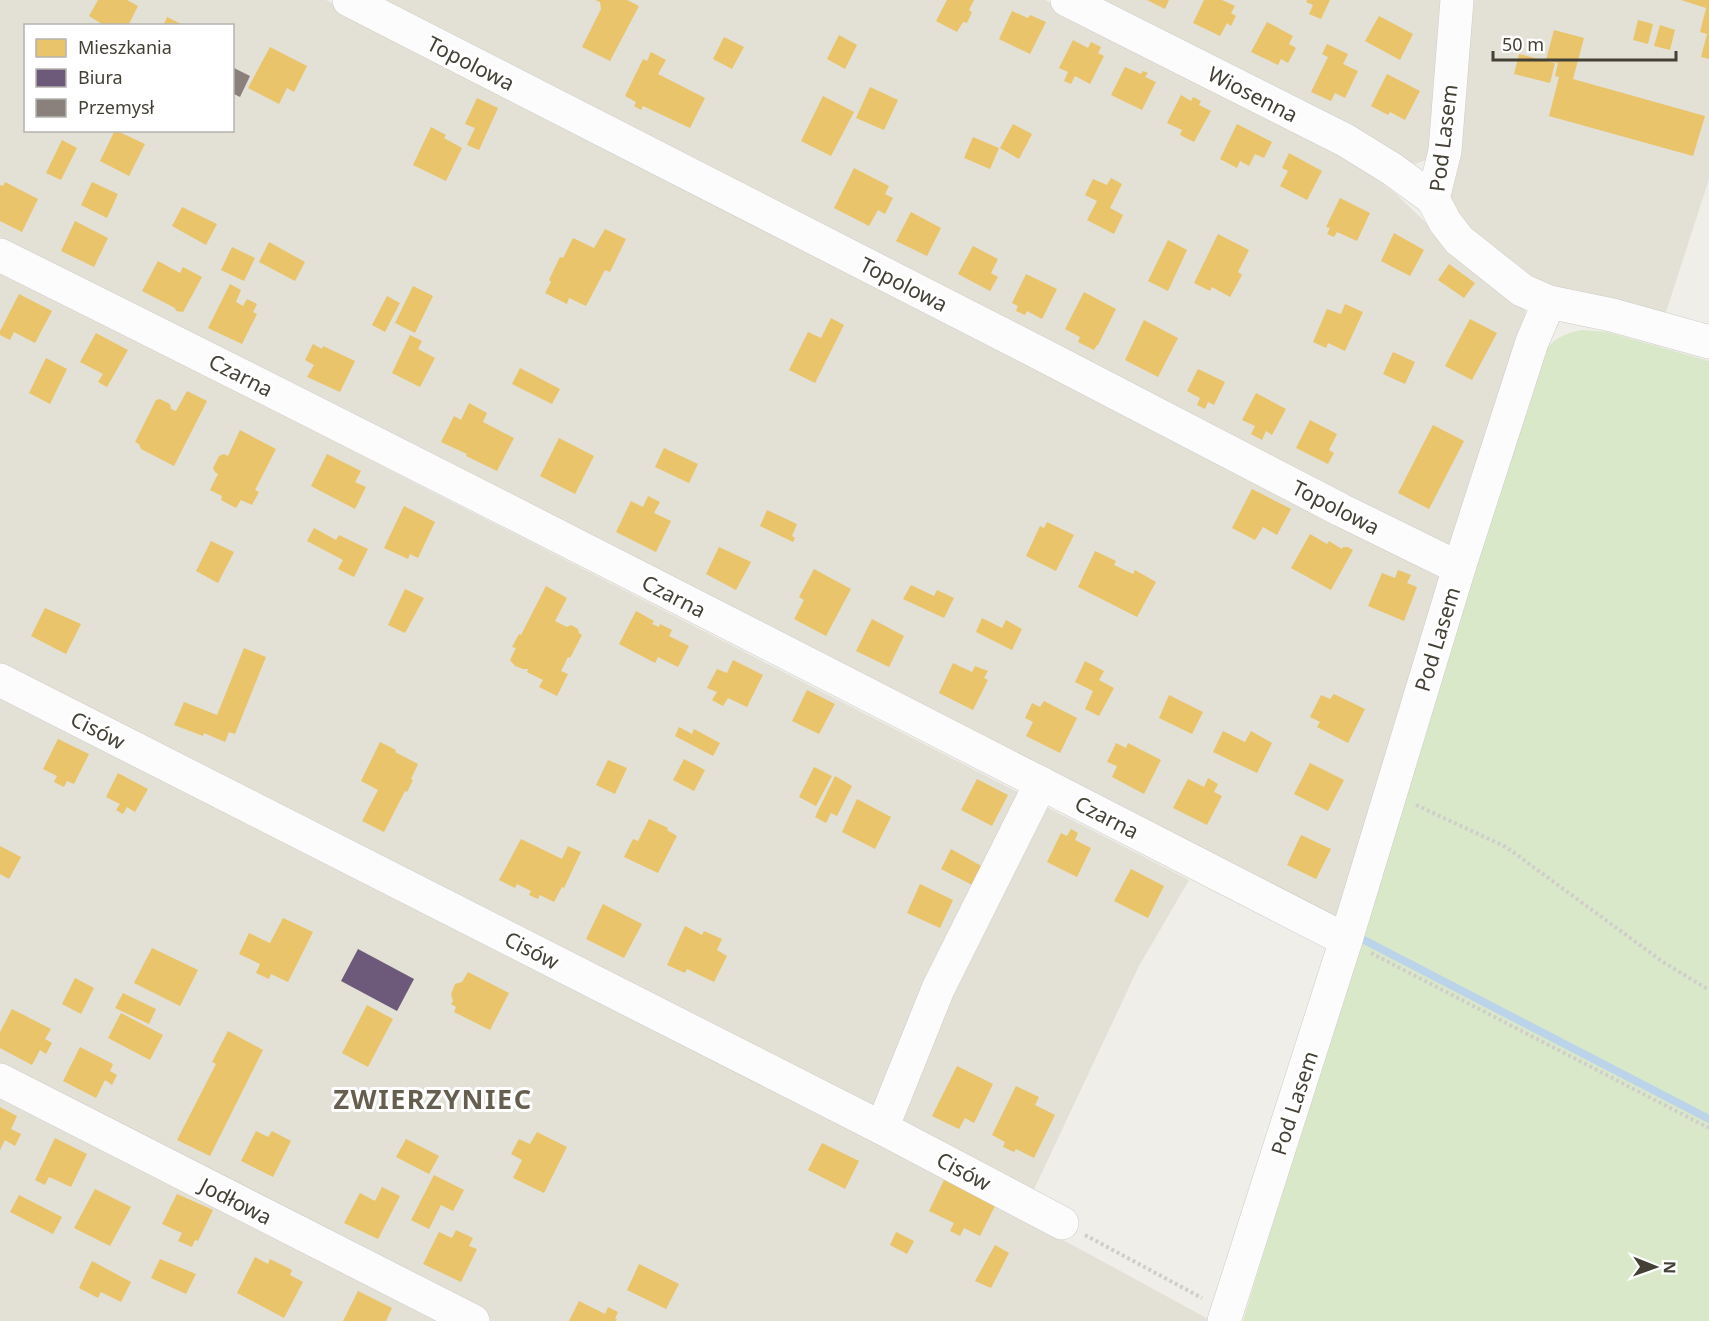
<svg xmlns="http://www.w3.org/2000/svg" width="1709" height="1321" viewBox="0 0 1709 1321" font-family="'Noto Sans',sans-serif">
<style>
.residential{fill:#e3e0d6;fill-rule:evenodd}
.green{fill:#dae8ca}
.homes{fill:#e9c46a}
.offices{fill:#6d597a}
.industry{fill:#8a817c}
.lines{fill:none;stroke-linecap:round;stroke-linejoin:round}
.stream{stroke:#bcd4ea;stroke-width:8}
.minor-casing{stroke:#cdccc7;stroke-width:34}
.path{stroke:#d0cecb;stroke-width:4;stroke-dasharray:3 3;stroke-linecap:butt}
.minor{stroke:#fdfcfc;stroke-width:33}
.labels{text-anchor:middle;dominant-baseline:central;stroke-width:6;stroke-linejoin:round;paint-order:stroke}
.street-label{font-size:21px;fill:#444036;stroke:#fff}
.district-label{font-size:27px;font-weight:bold;letter-spacing:1.5px;fill:#665e4e;stroke:#fff}
</style>
<rect width="100%" height="100%" fill="#efeee9"/>
<g class="residential">
<path d="M 0,0 L 326,0 L 1440,572 L 1443,583 L 1342,917 L 1328,920 L 0,244 ZM 26,26 L 232,26 L 232,130 L 26,130 Z"/>
<polygon points="366,0 1045,0 1344,153 1396,194 1445,241 1525,310 1527,326 1458,541 1440,550"/>
<polygon points="1090,0 1449,0 1437,148 1426,160 1415,164"/>
<polygon points="1467,0 1709,0 1709,179 1665,315 1546,286 1476,245 1449,203"/>
<polygon points="0,270 1189,880 1139,966 1021,1217 1212,1321 0,1321"/>
</g>
<path class="green" d="M 1582,330 L 1607,332 L 1709,361 L 1709,1321 L 1243,1321 L 1531,371 C 1546,348 1553,335 1582,330 Z"/>
<g class="homes">
<polygon points="98,0 127,0 138,6 128,26 105,26 89,16"/>
<polygon points="595,0 627,0 639,6 610,61 582,47 601,9 600,2"/>
<polygon points="947,0 974,0 969,10 972,12 967,23 963,22 957,32 936,21"/>
<polygon points="1147,0 1169,0 1165,9"/>
<polygon points="1204,0 1222,0 1235,6 1231,13 1236,16 1231,26 1227,23 1220,36 1193,23"/>
<polygon points="1307,0 1330,0 1321,19 1309,14 1313,5 1306,2"/>
<polygon points="1681,0 1709,0 1709,59 1701,57 1707,34 1700,32 1706,8"/>
<polygon points="1012,11 1028,18 1030,15 1046,22 1030,54 999,39"/>
<polygon points="1379,16 1413,34 1400,60 1365,41"/>
<polygon points="167,17 185,26 163,26"/>
<polygon points="1638,20 1653,24 1648,44 1633,40"/>
<polygon points="1267,22 1293,36 1289,44 1296,48 1288,63 1281,59 1278,65 1251,52"/>
<polygon points="1660,25 1675,30 1670,50 1654,46"/>
<polygon points="1554,30 1584,38 1573,79 1705,116 1693,156 1549,116 1559,77 1555,76 1558,63 1546,60"/>
<polygon points="839,35 857,45 845,69 827,59"/>
<polygon points="724,37 744,47 732,69 713,59"/>
<polygon points="1073,40 1088,48 1091,42 1101,47 1098,53 1104,56 1090,84 1075,76 1071,84 1064,81 1068,72 1059,68"/>
<polygon points="1327,44 1348,54 1343,64 1358,71 1345,98 1335,93 1331,101 1311,92 1328,57 1322,54"/>
<polygon points="270,47 307,66 294,92 287,88 279,104 248,88"/>
<polygon points="651,52 666,60 658,74 705,98 690,128 643,106 641,110 634,106 636,102 625,96 643,59 647,61"/>
<polygon points="1519,54 1555,63 1550,83 1514,74"/>
<polygon points="1125,67 1141,74 1143,71 1148,73 1145,77 1156,82 1142,110 1111,95"/>
<polygon points="1387,74 1420,91 1405,120 1390,112 1388,115 1371,106"/>
<polygon points="870,87 898,100 884,130 856,118"/>
<polygon points="1181,95 1191,101 1193,97 1201,101 1199,105 1211,111 1194,142 1180,135 1182,130 1167,123"/>
<polygon points="823,96 854,112 831,156 801,141"/>
<polygon points="477,98 498,108 479,150 467,145 475,128 465,124"/>
<polygon points="1013,124 1032,134 1019,159 1000,148"/>
<polygon points="1237,124 1272,142 1264,158 1255,154 1249,166 1240,161 1237,168 1220,159"/>
<polygon points="431,127 446,135 444,138 462,148 446,181 413,165"/>
<polygon points="115,130 145,144 129,176 100,161"/>
<polygon points="973,137 999,148 990,169 964,158"/>
<polygon points="62,140 77,148 61,180 46,173"/>
<polygon points="1289,153 1322,171 1307,200 1280,186 1288,171 1282,168"/>
<polygon points="854,168 889,186 885,194 893,198 885,214 878,210 869,226 834,208"/>
<polygon points="1111,178 1122,184 1110,208 1123,215 1114,234 1087,220 1097,201 1085,195 1093,179 1107,185"/>
<polygon points="5,182 38,199 22,232 0,221 0,185 3,186"/>
<polygon points="92,182 118,194 107,218 81,205"/>
<polygon points="1340,198 1370,213 1357,241 1337,232 1334,237 1327,234 1330,228 1326,227"/>
<polygon points="182,207 217,224 206,245 172,226"/>
<polygon points="911,212 941,228 927,256 896,241"/>
<polygon points="75,221 108,238 94,267 61,251"/>
<polygon points="605,229 626,239 610,272 605,270 586,306 569,298 567,304 545,293 551,282 549,280 560,257 563,258 573,238 594,248"/>
<polygon points="1394,233 1424,250 1410,276 1381,261"/>
<polygon points="1218,234 1249,250 1238,272 1242,275 1230,297 1212,287 1210,291 1194,283"/>
<polygon points="1168,240 1187,250 1168,291 1148,281"/>
<polygon points="269,242 305,262 295,281 259,262"/>
<polygon points="973,246 998,259 991,273 998,277 990,291 958,274"/>
<polygon points="232,247 255,258 244,281 221,270"/>
<polygon points="158,261 180,273 183,267 202,277 183,312 176,311 175,308 142,291"/>
<polygon points="1449,264 1475,283 1464,298 1438,280"/>
<polygon points="1026,274 1057,289 1042,319 1027,311 1025,315 1016,311 1018,306 1012,303"/>
<polygon points="230,284 241,290 236,302 243,306 247,299 257,304 253,312 257,314 242,344 208,328"/>
<polygon points="413,286 433,296 415,333 395,323"/>
<polygon points="1084,292 1116,309 1098,345 1097,345 1094,350 1078,342 1080,337 1065,329"/>
<polygon points="19,294 52,311 35,343 14,332 10,340 0,335 0,331"/>
<polygon points="387,296 400,303 385,332 372,325"/>
<polygon points="1345,304 1363,312 1345,351 1328,343 1326,348 1313,342 1327,309 1341,314"/>
<polygon points="831,318 844,325 815,383 789,370 808,332 821,338"/>
<polygon points="1470,319 1497,333 1472,380 1445,366"/>
<polygon points="1144,320 1178,338 1158,377 1125,360"/>
<polygon points="96,333 128,350 107,387 98,382 103,374 80,362"/>
<polygon points="410,335 422,341 418,349 435,358 420,387 392,373"/>
<polygon points="313,344 322,349 323,346 355,361 340,392 307,377 314,365 305,360"/>
<polygon points="1393,352 1415,362 1405,384 1383,374"/>
<polygon points="46,358 67,369 50,404 29,393"/>
<polygon points="520,368 560,389 552,404 512,384"/>
<polygon points="1198,369 1225,382 1214,405 1208,402 1205,409 1197,405 1200,398 1187,391"/>
<polygon points="187,391 207,401 174,466 141,449 139,444 135,442 156,400 160,399 170,404 171,409 176,411"/>
<polygon points="1256,393 1286,409 1272,435 1266,431 1262,440 1251,434 1255,426 1242,420"/>
<polygon points="469,403 487,413 483,422 514,438 497,471 466,456 467,454 441,442 454,416 461,420"/>
<polygon points="1310,420 1337,434 1329,450 1334,453 1328,464 1296,448"/>
<polygon points="1433,425 1464,441 1429,509 1398,493"/>
<polygon points="240,430 276,449 255,490 259,492 252,505 241,500 236,508 221,500 222,496 210,490 218,474 215,472 213,468 219,456 224,454 228,456"/>
<polygon points="559,438 594,456 575,494 540,476"/>
<polygon points="664,448 698,464 689,483 655,467"/>
<polygon points="327,454 361,471 355,482 366,487 355,509 311,486"/>
<polygon points="1252,489 1291,509 1277,535 1263,527 1255,540 1232,528"/>
<polygon points="648,496 660,502 654,513 671,521 656,552 616,532 631,501 643,507"/>
<polygon points="404,506 435,522 418,558 410,554 408,559 384,548"/>
<polygon points="767,510 797,524 792,536 795,538 793,542 760,526"/>
<polygon points="1047,522 1074,535 1056,571 1026,556 1040,526 1044,528"/>
<polygon points="314,528 336,540 339,535 368,549 354,577 338,569 343,560 307,541"/>
<polygon points="1310,534 1327,544 1329,541 1342,549 1343,547 1348,547 1353,550 1331,590 1291,568"/>
<polygon points="211,541 234,552 218,583 196,571"/>
<polygon points="719,547 751,562 736,590 706,574"/>
<polygon points="1095,551 1116,561 1114,565 1133,574 1135,570 1156,582 1137,617 1078,587"/>
<polygon points="814,569 851,589 826,636 794,619 804,600 799,597"/>
<polygon points="1398,570 1411,575 1407,583 1417,587 1404,621 1368,606 1382,573 1395,578"/>
<polygon points="911,585 934,596 937,590 954,598 944,618 903,599"/>
<polygon points="546,586 567,598 555,621 567,627 571,625 578,629 579,633 582,635 570,658 568,657 561,671 568,674 557,696 539,687 543,680 527,672 528,669 523,669 515,666 510,660 516,648 512,647 519,634 521,635"/>
<polygon points="405,589 424,598 405,633 388,625"/>
<polygon points="45,608 81,624 66,654 31,636"/>
<polygon points="636,611 654,621 652,624 659,627 660,624 672,630 669,636 689,646 678,667 658,657 655,663 619,644"/>
<polygon points="982,618 1002,628 1006,620 1022,629 1012,650 976,632"/>
<polygon points="872,619 904,636 889,667 856,651"/>
<polygon points="244,648 266,657 235,734 229,732 225,742 204,733 203,736 174,725 184,702 217,715"/>
<polygon points="733,660 763,675 747,707 728,698 723,706 712,700 717,692 707,688 717,669 727,673"/>
<polygon points="1085,661 1104,671 1099,680 1114,688 1099,716 1085,709 1093,691 1075,682"/>
<polygon points="953,663 972,672 975,666 988,671 984,678 988,680 973,710 939,693"/>
<polygon points="807,690 835,704 819,734 792,721"/>
<polygon points="1334,694 1365,709 1348,743 1317,727 1320,722 1310,717 1321,695 1330,699"/>
<polygon points="1169,695 1203,712 1192,734 1159,718"/>
<polygon points="1044,701 1077,718 1060,753 1026,736 1033,722 1025,718 1032,703 1040,707"/>
<polygon points="679,727 692,734 694,729 720,743 713,756 675,736"/>
<polygon points="1223,731 1245,742 1251,731 1272,743 1257,773 1213,752"/>
<polygon points="58,739 89,754 74,784 67,781 64,787 54,782 57,776 43,769"/>
<polygon points="380,742 396,750 395,752 418,764 411,779 413,780 407,792 405,791 384,832 362,821 378,790 361,781"/>
<polygon points="1116,743 1126,748 1128,743 1161,760 1144,794 1112,777 1117,766 1107,762"/>
<polygon points="684,759 705,770 694,791 673,780"/>
<polygon points="608,760 627,768 615,794 596,785"/>
<polygon points="1310,763 1344,780 1328,811 1294,794"/>
<polygon points="814,767 832,776 816,806 799,797"/>
<polygon points="118,773 148,789 135,812 127,807 123,814 116,810 120,804 106,797"/>
<polygon points="835,776 852,786 837,816 831,813 826,823 815,817"/>
<polygon points="1208,778 1218,784 1214,792 1222,796 1207,825 1173,808 1188,779 1204,787"/>
<polygon points="977,779 1008,795 992,826 961,810"/>
<polygon points="857,799 891,817 875,849 842,832"/>
<polygon points="649,819 668,828 667,830 677,836 658,873 624,857 633,839 638,841"/>
<polygon points="1071,829 1078,833 1075,840 1091,848 1077,877 1047,862 1061,833 1067,836"/>
<polygon points="1301,835 1331,849 1316,879 1287,865"/>
<polygon points="521,839 562,859 568,846 581,852 564,888 562,887 554,902 540,895 538,899 529,895 531,891 517,884 515,888 499,880"/>
<polygon points="0,846 21,857 9,879 0,874"/>
<polygon points="951,849 985,868 976,887 941,869"/>
<polygon points="1131,869 1164,886 1148,918 1114,901"/>
<polygon points="920,884 953,900 940,928 907,913"/>
<polygon points="603,904 642,924 624,958 586,939"/>
<polygon points="283,918 313,932 288,982 271,974 269,979 256,973 260,964 239,954 249,933 270,943"/>
<polygon points="685,926 702,935 704,931 722,939 717,950 727,956 714,982 687,969 685,973 667,965"/>
<polygon points="152,948 198,970 180,1006 134,983"/>
<polygon points="468,972 509,993 490,1030 454,1012 456,1007 451,1004 453,1001 451,994 455,984 462,982"/>
<polygon points="75,978 94,988 81,1014 62,1004"/>
<polygon points="123,993 156,1009 149,1024 115,1008"/>
<polygon points="367,1005 393,1019 368,1067 342,1053"/>
<polygon points="12,1009 51,1029 45,1039 52,1043 46,1054 40,1050 32,1065 0,1048 0,1032"/>
<polygon points="121,1013 163,1035 150,1060 108,1038"/>
<polygon points="228,1031 263,1050 210,1156 177,1140 216,1064 212,1062"/>
<polygon points="80,1047 113,1064 110,1071 117,1075 112,1085 105,1080 96,1098 63,1081"/>
<polygon points="957,1066 993,1084 974,1123 965,1118 959,1129 932,1116"/>
<polygon points="1016,1086 1039,1097 1035,1105 1055,1115 1034,1158 1016,1149 1014,1152 1003,1147 1005,1142 992,1135"/>
<polygon points="0,1107 17,1116 11,1129 21,1134 15,1146 5,1140 0,1150"/>
<polygon points="256,1131 268,1137 272,1131 291,1141 273,1177 241,1161"/>
<polygon points="537,1132 567,1147 544,1193 513,1178 522,1160 511,1154 519,1139 530,1144"/>
<polygon points="55,1138 87,1154 71,1187 49,1177 45,1185 35,1180"/>
<polygon points="406,1139 439,1156 429,1174 396,1157"/>
<polygon points="822,1143 859,1161 845,1189 808,1170"/>
<polygon points="434,1175 464,1190 453,1211 441,1205 429,1229 411,1220"/>
<polygon points="944,1180 995,1206 980,1236 964,1228 960,1236 950,1231 954,1223 929,1211"/>
<polygon points="382,1187 400,1196 378,1239 344,1223 360,1193 375,1201"/>
<polygon points="95,1189 131,1207 110,1246 74,1228"/>
<polygon points="177,1194 213,1210 198,1241 195,1240 192,1247 178,1241 182,1233 162,1224"/>
<polygon points="19,1195 62,1217 53,1234 10,1212"/>
<polygon points="456,1230 473,1238 469,1246 477,1249 461,1282 423,1264 439,1232 452,1238"/>
<polygon points="896,1232 914,1241 907,1254 890,1245"/>
<polygon points="995,1245 1009,1253 991,1288 975,1281"/>
<polygon points="255,1257 268,1264 270,1259 292,1270 290,1275 303,1282 284,1318 237,1293"/>
<polygon points="160,1259 196,1274 186,1294 151,1278"/>
<polygon points="92,1261 131,1282 121,1302 101,1292 98,1298 79,1288"/>
<polygon points="639,1264 679,1284 666,1309 627,1290"/>
<polygon points="358,1291 392,1308 386,1321 343,1321"/>
<polygon points="579,1301 605,1314 608,1307 618,1312 615,1319 617,1319 616,1321 569,1321"/>
</g>
<polygon class="offices" points="358,949 414,979 397,1011 341,981"/>
<polygon class="industry" points="232,67 250,76 240,97 232,93"/>
<g class="lines">
<polyline class="stream" points="1364,940 1709,1119"/>
<g class="minor-casing">
<g id="minor">
<polyline points="349,0 1039,353 1341,510 1459,568"/>
<polyline points="1067,0 1345,140 1392,169 1433,199"/>
<polyline points="1457,0 1445,151 1433,199 1445,222 1459,240 1522,290 1549,302 1612,315 1709,342"/>
<path d="M 0,255 C 451,479 898,710 1346,940"/>
<polyline points="0,680 882,1128 1062,1223"/>
<polyline points="0,1080 473,1321"/>
<polyline points="882,1128 938,989 1041,783"/>
<polyline points="1224,1321 1346,940 1459,568 1532,342 1549,302"/>
</g>
</g>
<g class="path">
<polyline points="1416,805 1506,847 1663,962 1709,990"/>
<polyline points="1371,953 1709,1128"/>
<polyline points="1085,1235 1202,1298"/>
</g>
<use href="#minor" class="minor"/>
</g>
<g class="labels">
<g class="street-label">
<text transform="translate(471 63) rotate(27)">Topolowa</text>
<text transform="translate(1253 94) rotate(27)">Wiosenna</text>
<text transform="translate(1443 138) rotate(-83)">Pod Lasem</text>
<text transform="translate(904 284) rotate(27)">Topolowa</text>
<text transform="translate(241 375) rotate(27)">Czarna</text>
<text transform="translate(1336 507) rotate(27)">Topolowa</text>
<text transform="translate(674 596) rotate(27)">Czarna</text>
<text transform="translate(1437 639) rotate(-73)">Pod Lasem</text>
<text transform="translate(98 730) rotate(27)">Cisów</text>
<text transform="translate(1107 817) rotate(27)">Czarna</text>
<text transform="translate(532 950) rotate(27)">Cisów</text>
<text transform="translate(1294 1103) rotate(-72)">Pod Lasem</text>
<text transform="translate(964 1171) rotate(28)">Cisów</text>
<text transform="translate(236 1201) rotate(27)">Jodłowa</text>
</g>
<g class="district-label">
<text x="433" y="1098">ZWIERZYNIEC</text>
</g>
</g>
<rect x="24" y="24" width="210" height="108" fill="#ffffff" stroke="#b4b3af" stroke-width="1.5"/>
<rect x="36" y="39" width="30" height="18" fill="#e9c46a" stroke="#b4b3af" stroke-width="1.5"/>
<text x="78" y="54" font-size="18" fill="#444036">Mieszkania</text>
<rect x="36" y="69" width="30" height="18" fill="#6d597a" stroke="#b4b3af" stroke-width="1.5"/>
<text x="78" y="84" font-size="18" fill="#444036">Biura</text>
<rect x="36" y="99" width="30" height="18" fill="#8a817c" stroke="#b4b3af" stroke-width="1.5"/>
<text x="78" y="114" font-size="18" fill="#444036">Przemysł</text>
<g transform="translate(1655 1267) rotate(91)" stroke="#ffffff" stroke-width="4.5" paint-order="stroke">
<path d="M0-4.5L10 22L0 15L-10 22Z" fill="#444036"/>
<text y="-9" font-size="16" font-weight="bold" text-anchor="middle" fill="#444036">N</text>
</g>
<path d="M1493 51v9h183v-9" fill="none" stroke="#444036" stroke-width="3"/>
<text x="1502" y="51" font-size="18" fill="#444036" stroke="#ffffff" stroke-width="4.5" paint-order="stroke">50 m</text>
</svg>
